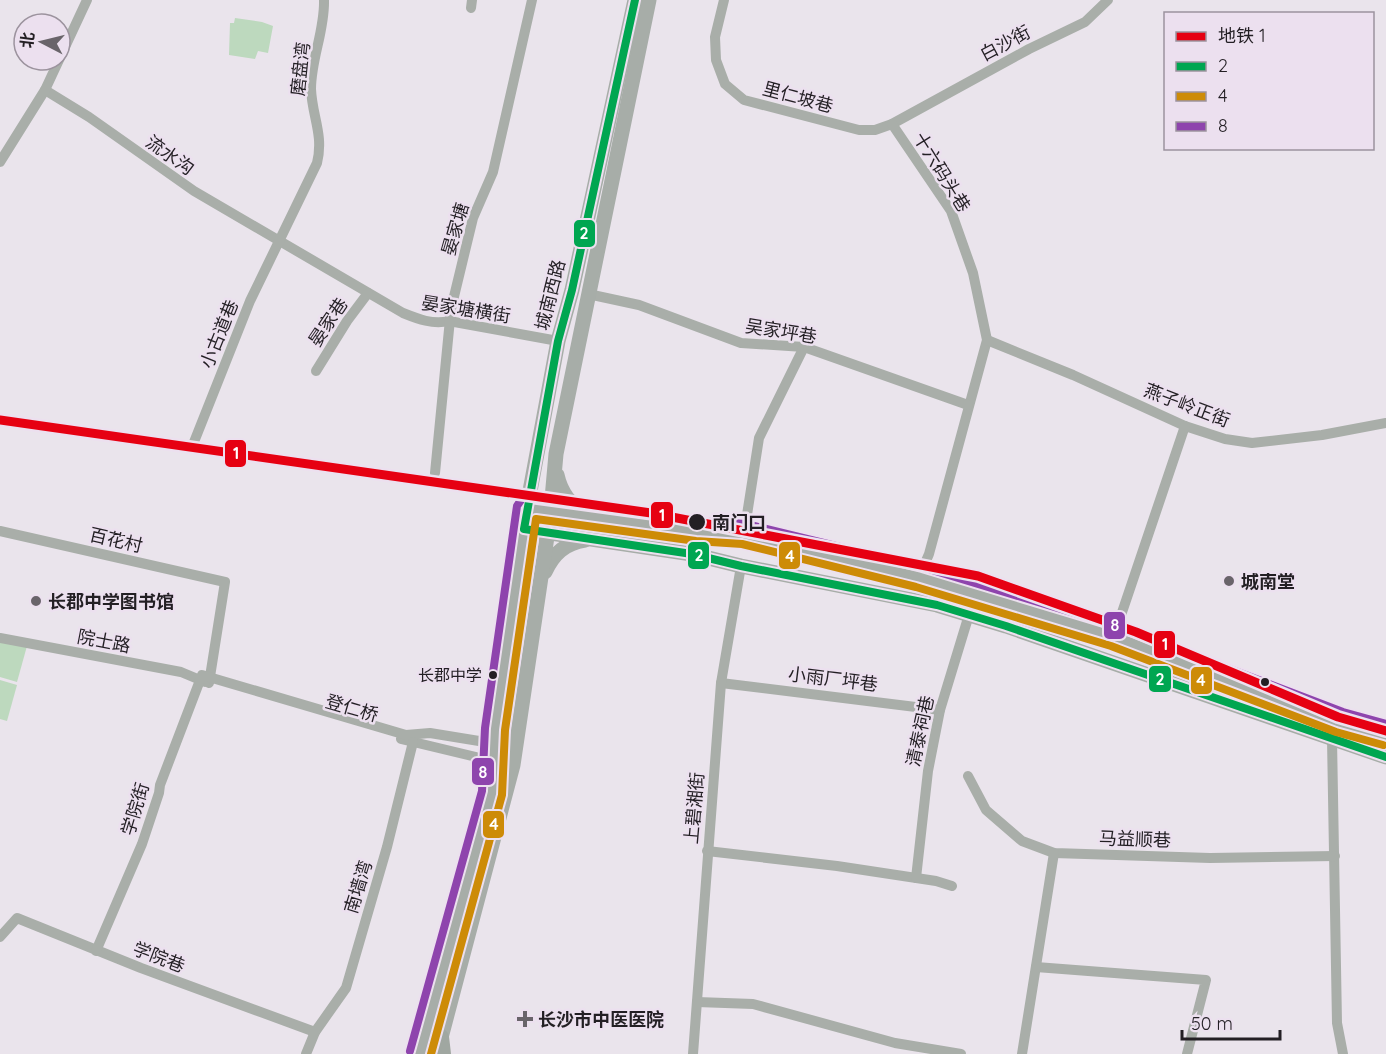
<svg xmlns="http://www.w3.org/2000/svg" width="1386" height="1054" viewBox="0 0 1386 1054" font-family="Quicksand,'Noto Sans SC',sans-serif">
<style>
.green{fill:#bdd9be}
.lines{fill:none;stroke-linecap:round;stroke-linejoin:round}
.street{stroke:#a9aea9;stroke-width:10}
.secondary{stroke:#a7ada8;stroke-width:15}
.primary{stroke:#a0a7a1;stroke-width:16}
.bus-1-casing{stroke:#ece0ef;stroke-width:12}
.bus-2-casing{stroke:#ece0ef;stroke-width:12}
.bus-3-casing{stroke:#ece0ef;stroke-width:12}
.bus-1{stroke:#00a651;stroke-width:8}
.bus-2{stroke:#cd8b07;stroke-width:8}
.bus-3{stroke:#8e44ad;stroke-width:8}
.metro-1-casing{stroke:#ece0ef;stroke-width:14}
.metro-1{stroke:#e60012;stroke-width:9}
.stop-dot{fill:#231f24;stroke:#ece0ef;stroke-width:2}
.poi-dot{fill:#69646a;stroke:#ece0ef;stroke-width:2}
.labels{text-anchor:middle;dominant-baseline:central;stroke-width:5;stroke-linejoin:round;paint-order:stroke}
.bus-label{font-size:16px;fill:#231f24;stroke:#ece0ef;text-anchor:end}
.street-label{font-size:18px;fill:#231f24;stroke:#ece0ef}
.stop-label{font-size:18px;font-weight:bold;fill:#231f24;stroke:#ece0ef;text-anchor:start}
.poi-label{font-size:18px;font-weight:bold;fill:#231f24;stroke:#ece0ef;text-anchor:start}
.line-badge{stroke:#ece0ef;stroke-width:2}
.badge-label{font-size:16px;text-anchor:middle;font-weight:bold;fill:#fff}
</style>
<rect width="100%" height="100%" fill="#eae4ec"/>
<g class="green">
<polygon points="235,18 262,22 273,26 268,53 258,51 255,59 229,55 230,23 234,23"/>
<polygon points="0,640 27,646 17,682 0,677"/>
<polygon points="0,680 17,685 7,721 0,719"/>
</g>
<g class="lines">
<g class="street">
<polyline points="724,0 715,37 716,60 725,84 744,100 859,130 875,130 892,124 1029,49 1085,22 1108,0"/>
<polyline points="471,8 472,0"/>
<path d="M 45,90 L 89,117 L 194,191 L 403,313 C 418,319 433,325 449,321 L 558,341"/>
<polyline points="892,124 951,211 973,273 987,340 929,554 919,577"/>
<polyline points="0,162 45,90 87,0"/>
<polyline points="588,294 639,305 741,343 804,347 968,405"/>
<polyline points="987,340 1073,375 1185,426 1225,439 1252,443 1322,435 1386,423"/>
<polyline points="316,371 347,321 368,293"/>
<path d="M 194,442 L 250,301 L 317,163 C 324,135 312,116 311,89 C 311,59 325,30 324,0"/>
<polyline points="435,473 451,309 473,218 493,172 532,0"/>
<polyline points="0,531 225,582 209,683"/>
<polyline points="744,534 759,438 804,347"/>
<polyline points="1114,636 1185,426"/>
<polyline points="0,638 181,672 205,682"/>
<polyline points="721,683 940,710"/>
<polyline points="401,739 476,757 494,768"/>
<polyline points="1332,739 1337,1023 1343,1054"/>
<polyline points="968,776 986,810 1022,841 1054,853 1210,858 1335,856"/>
<polyline points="707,851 837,866 936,881 952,886"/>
<polyline points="916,878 928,771 940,710 975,595"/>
<polyline points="0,937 17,918 141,968 315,1032"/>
<polyline points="96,951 142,844 159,793 160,785 202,675 406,735 430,733 479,741 485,739 495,729"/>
<polyline points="1036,967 1206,980 1187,1054"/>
<polyline points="697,1002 753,1004 895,1043 961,1054"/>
<polyline points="306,1054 315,1032 346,988 387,847 413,742"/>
<polyline points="693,1054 721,683 741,566"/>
<polyline points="1022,1054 1054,853"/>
</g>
<g class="secondary">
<path d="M 557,475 C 561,493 570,505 587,513"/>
<polyline points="527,507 697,531 744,534 919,577 1114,636 1340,722 1386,735"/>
<polyline points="524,529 692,554 741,566 937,605 1006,626 1386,757"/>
<path d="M 545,572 C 553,554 565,543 585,540"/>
<polyline points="438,1049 513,765 551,510 556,454 649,0"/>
<polyline points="420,1054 492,793 495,729 527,507 558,341 572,290 635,0"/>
</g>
<polyline class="primary" points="441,1037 443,1054"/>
<g class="bus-1-casing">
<polyline id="bus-1" points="635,0 572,290 558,341 524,529 692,554 741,566 937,605 1006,626 1386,757"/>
</g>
<g class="bus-2-casing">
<polyline id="bus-2" points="431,1054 502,795 505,730 536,519 696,541 742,544 916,587 1111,646 1336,732 1383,745"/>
</g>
<g class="bus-3-casing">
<polyline id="bus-3" points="410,1051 482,791 485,728 517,506 523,497 698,521 746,524 922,567 1117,626 1343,712 1386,724"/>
</g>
<use href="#bus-1" class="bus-1"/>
<use href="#bus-2" class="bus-2"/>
<use href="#bus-3" class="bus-3"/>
<g class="metro-1-casing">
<polyline id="metro-1" points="0,420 651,513 978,576 1136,632 1338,717 1386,731"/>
</g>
<use href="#metro-1" class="metro-1"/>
</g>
<g class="stop-dot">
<circle cx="697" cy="522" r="9"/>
<circle cx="493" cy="675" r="5"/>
<circle cx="1265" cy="682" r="5"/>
</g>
<g class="poi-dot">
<circle cx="1229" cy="581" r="6"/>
<circle cx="36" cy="601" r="6"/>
<path d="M522 1010h6v6h6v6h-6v6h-6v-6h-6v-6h6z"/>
</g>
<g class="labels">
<g class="bus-label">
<text x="482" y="675">长郡中学</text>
</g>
<g class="street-label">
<text transform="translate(1005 43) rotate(-28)">白沙街</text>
<text transform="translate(300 69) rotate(-84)">磨盘湾</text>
<text transform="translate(798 97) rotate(15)">里仁坡巷</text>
<text transform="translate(170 155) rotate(35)">流水沟</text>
<text transform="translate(942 172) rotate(58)">十六码头巷</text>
<text transform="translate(455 229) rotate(-74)">晏家塘</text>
<text transform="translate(550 295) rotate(-76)">城南西路</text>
<text transform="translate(466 309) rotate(9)">晏家塘横街</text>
<text transform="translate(328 322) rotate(-56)">晏家巷</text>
<text transform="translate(781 331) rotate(9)">吴家坪巷</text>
<text transform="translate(219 334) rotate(-68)">小古道巷</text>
<text transform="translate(1187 405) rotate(21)">燕子岭正街</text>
<text transform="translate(116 540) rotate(13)">百花村</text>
<text transform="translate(104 641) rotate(11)">院士路</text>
<text transform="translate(833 679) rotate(7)">小雨厂坪巷</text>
<text transform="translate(352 708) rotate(16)">登仁桥</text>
<text transform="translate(920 731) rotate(-78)">清泰祠巷</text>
<text transform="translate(694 808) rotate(-85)">上碧湘街</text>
<text transform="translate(135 809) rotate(-73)">学院街</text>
<text transform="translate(1135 839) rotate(2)">马益顺巷</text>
<text transform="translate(358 887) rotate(-73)">南墙湾</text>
<text transform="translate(159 957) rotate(21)">学院巷</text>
</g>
<g class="stop-label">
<text x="712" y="522">南门口</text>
</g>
<g class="poi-label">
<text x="1241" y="581">城南堂</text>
<text x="48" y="601">长郡中学图书馆</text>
<text x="538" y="1019">长沙市中医医院</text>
</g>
</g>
<g class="line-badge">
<rect x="573" y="219" width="23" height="29" rx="6" fill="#00a651"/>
<rect x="224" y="439" width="23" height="29" rx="6" fill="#e60012"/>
<rect x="650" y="501" width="24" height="28" rx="6" fill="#e60012"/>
<rect x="687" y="541" width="23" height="29" rx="6" fill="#00a651"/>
<rect x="778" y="541" width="23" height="29" rx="6" fill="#cd8b07"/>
<rect x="1103" y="611" width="23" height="29" rx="6" fill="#8e44ad"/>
<rect x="1153" y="630" width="23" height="29" rx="6" fill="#e60012"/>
<rect x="1148" y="665" width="24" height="28" rx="6" fill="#00a651"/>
<rect x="1190" y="666" width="23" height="29" rx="6" fill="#cd8b07"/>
<rect x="471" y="757" width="24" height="29" rx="6" fill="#8e44ad"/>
<rect x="482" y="810" width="23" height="29" rx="6" fill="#cd8b07"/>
</g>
<g class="badge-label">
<text x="584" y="239">2</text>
<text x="236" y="459">1</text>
<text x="662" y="521">1</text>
<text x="699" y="561">2</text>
<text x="790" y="562">4</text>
<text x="1115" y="631">8</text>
<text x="1165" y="650">1</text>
<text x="1160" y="685">2</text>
<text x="1201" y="686">4</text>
<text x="483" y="778">8</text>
<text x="494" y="830">4</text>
</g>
<rect x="1164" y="12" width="210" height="138" fill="#ece0ef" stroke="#9c939e" stroke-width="1.5"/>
<rect x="1176" y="32" width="30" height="9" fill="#e60012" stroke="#9c939e" stroke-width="1.5"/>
<text x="1218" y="42" font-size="18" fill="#231f24">地铁 1</text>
<rect x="1176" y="62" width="30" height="9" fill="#00a651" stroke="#9c939e" stroke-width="1.5"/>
<text x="1218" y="72" font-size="18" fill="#231f24">2</text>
<rect x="1176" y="92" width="30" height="9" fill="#cd8b07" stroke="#9c939e" stroke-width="1.5"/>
<text x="1218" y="102" font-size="18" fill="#231f24">4</text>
<rect x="1176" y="122" width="30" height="9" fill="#8e44ad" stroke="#9c939e" stroke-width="1.5"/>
<text x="1218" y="132" font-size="18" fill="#231f24">8</text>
<g transform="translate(42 42) rotate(277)"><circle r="28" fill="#ece0ef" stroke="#9c939e" stroke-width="1.5"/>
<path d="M0-4.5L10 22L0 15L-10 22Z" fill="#69646a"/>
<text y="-9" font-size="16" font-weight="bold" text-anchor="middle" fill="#231f24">北</text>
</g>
<path d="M1182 1030v9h98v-9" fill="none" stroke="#231f24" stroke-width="3"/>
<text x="1191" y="1030" font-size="18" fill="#231f24" stroke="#ece0ef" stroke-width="4.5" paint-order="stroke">50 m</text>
</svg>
